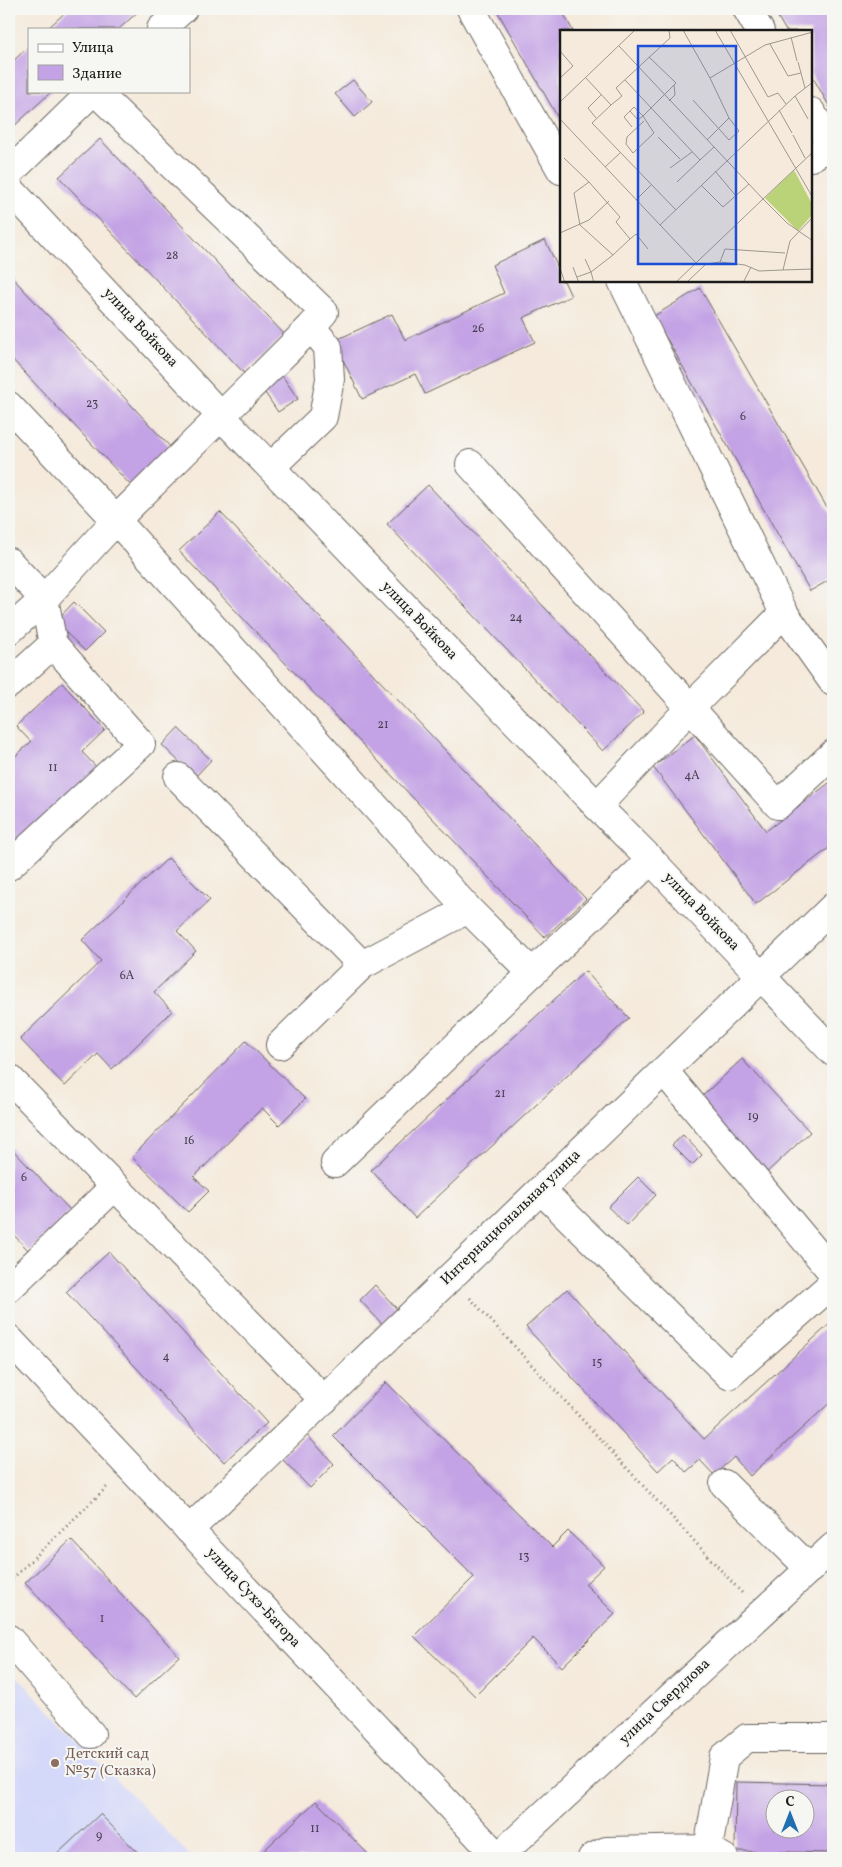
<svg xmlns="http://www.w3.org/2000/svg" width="842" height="1867" viewBox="0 0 842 1867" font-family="Vollkorn,serif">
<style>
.built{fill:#d4d8f9}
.building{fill:#c3a2e5;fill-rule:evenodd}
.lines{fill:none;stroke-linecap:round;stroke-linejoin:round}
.minor-casing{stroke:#68645f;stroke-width:30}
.major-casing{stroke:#68645f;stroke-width:30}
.path{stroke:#68645f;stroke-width:3;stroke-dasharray:1 4;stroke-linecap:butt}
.minor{stroke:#fff;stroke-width:28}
.major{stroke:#fff;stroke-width:28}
.education-dot{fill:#8d6e63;stroke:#f6f6f2;stroke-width:2}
.labels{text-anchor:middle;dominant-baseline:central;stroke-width:4;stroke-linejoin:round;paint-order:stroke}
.number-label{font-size:12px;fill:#463e4e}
.street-label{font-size:15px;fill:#1c1c1c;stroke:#f6f6f2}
.education-label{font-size:15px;fill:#785e54;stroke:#f6f6f2;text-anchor:start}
.inset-road{fill:none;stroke:#9e988f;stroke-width:1}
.view{fill:#1d4ed8;fill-opacity:0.15;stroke:#1d4ed8;stroke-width:2.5}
.inset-edge{fill:none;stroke:#1c1c1c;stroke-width:2.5}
</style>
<rect width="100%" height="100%" fill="#f6f6f2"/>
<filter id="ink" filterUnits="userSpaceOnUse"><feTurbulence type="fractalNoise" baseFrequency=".02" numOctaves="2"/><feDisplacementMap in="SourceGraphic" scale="10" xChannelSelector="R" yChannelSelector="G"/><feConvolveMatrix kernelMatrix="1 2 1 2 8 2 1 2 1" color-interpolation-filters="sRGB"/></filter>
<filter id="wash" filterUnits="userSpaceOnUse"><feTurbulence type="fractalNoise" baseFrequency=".0096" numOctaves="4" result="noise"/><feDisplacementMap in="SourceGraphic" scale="20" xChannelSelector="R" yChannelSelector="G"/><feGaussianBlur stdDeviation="1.12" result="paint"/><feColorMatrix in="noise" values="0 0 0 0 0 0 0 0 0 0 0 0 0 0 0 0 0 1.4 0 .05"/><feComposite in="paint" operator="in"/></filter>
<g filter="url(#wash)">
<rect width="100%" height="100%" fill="#f5eadb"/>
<polygon class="built" points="9,1668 192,1858 9,1858"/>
<g id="blocks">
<g class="building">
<polygon points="69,9 141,9 119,29 47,29"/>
<polygon points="496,9 561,9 573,31 561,31 561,123"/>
<polygon points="773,9 833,9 833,113 811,74 811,31 786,31"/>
<polygon points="29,46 29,91 52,91 9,131 9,65"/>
<polygon points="353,80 372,102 355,117 335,94"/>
<polygon points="100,139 285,335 244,373 59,177"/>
<polygon points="545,240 561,274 561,281 564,281 571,296 523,318 535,342 425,394 415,374 362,399 334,341 392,314 405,340 504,293 492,265"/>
<polygon points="9,274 175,452 135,490 9,356"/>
<polygon points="700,288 833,518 833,578 810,591 654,316"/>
<polygon points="279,371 298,399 278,412 259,384"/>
<polygon points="428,485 644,712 603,751 387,524"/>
<polygon points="220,512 586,899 545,937 179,551"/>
<polygon points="74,602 104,632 85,651 55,622"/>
<polygon points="62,683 105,730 82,752 102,773 9,859 9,762 31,742 16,726"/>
<polygon points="178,728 211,760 195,777 162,745"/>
<polygon points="695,735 766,831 833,780 833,845 756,904 653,767"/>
<polygon points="168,858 210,900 177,931 196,951 154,992 172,1011 112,1069 98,1054 65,1086 20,1039 101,961 82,940"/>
<polygon points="585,971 629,1018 415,1218 371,1170"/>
<polygon points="246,1041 305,1099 279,1125 262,1108 194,1177 209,1191 188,1212 132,1157"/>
<polygon points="742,1059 810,1132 764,1175 696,1102"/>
<polygon points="683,1135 702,1155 692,1165 672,1145"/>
<polygon points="9,1146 71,1211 29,1251 9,1230"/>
<polygon points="638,1177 656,1195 627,1225 608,1207"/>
<polygon points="109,1252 267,1423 224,1462 66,1292"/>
<polygon points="375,1285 397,1309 382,1324 360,1300"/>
<polygon points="567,1289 704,1439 833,1321 833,1400 750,1476 734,1457 714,1475 700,1460 686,1472 673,1457 658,1471 526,1327"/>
<polygon points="386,1382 552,1547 568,1531 604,1566 585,1584 615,1614 562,1667 533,1638 475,1696 414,1636 474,1577 333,1436"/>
<polygon points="306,1434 334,1464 310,1488 281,1458"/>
<polygon points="71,1540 179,1656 134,1699 25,1583"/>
<path d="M 736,1782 L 833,1784 L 833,1853 L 735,1851 ZM 774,1800 L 804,1800 L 804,1830 L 774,1830 Z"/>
<polygon points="316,1801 372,1858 256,1858"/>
<polygon points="100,1814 143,1858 53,1858"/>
</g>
</g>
</g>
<g filter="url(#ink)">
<use href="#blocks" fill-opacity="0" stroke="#68645f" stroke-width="1"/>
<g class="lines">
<g class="minor-casing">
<g id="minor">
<polyline points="471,9 561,170"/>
<polyline points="747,9 760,31"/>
<polyline points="161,29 183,9"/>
<polyline points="811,112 833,147"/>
<polyline points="811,157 833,144"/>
<polyline points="9,173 93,91"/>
<polyline points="9,188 221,416 597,806 651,860 833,1052"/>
<polyline points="9,406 116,520 468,909 532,973 651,860"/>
<polyline points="470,464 778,805 833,754"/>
<polyline points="271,467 323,417 330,379 328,347 311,327"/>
<polyline points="9,562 44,599 9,631"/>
<polyline points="784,613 833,682"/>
<polyline points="9,684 53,644"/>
<polyline points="178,777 362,965"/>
<polyline points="597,806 691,707 784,613 622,281"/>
<polyline points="9,866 141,744 53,644 44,599 116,520 311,327 324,312 95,91"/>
<polyline points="280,1045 362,965 468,909"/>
<polyline points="664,1071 833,1273"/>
<polyline points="9,1078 324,1400"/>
<polyline points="335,1163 532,973"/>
<polyline points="541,1190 729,1375 833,1283"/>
<polyline points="9,1288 115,1186"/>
<polyline points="9,1339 498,1857"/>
<polyline points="724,1484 810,1569"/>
<polyline points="189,1530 833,907"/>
<polyline points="9,1639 91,1734"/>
<polyline points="592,1858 606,1851 708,1849"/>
<polyline points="724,1858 708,1849 724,1757 747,1738 833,1738"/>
</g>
</g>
<g class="major-casing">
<polyline id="major" points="497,1858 833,1547"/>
</g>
<g class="path">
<polyline points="470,1298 742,1593"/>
<polyline points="9,1582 109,1485"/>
</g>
<use href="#minor" class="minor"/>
<use href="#major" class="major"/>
</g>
</g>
<circle class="education-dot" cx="55" cy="1763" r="5"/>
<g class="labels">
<g class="number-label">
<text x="172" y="256">28</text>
<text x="478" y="329">26</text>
<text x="92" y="404">23</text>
<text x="743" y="417">6</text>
<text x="516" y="618">24</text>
<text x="383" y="725">21</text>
<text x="53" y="768">11</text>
<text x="692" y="776">4А</text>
<text x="127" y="976">6А</text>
<text x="500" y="1094">21</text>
<text x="753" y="1117">19</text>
<text x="189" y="1141">16</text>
<text x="24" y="1178">6</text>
<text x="166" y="1357">4</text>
<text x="597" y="1363">15</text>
<text x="524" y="1557">13</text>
<text x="102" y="1619">1</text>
<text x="315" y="1829">11</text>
<text x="99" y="1836">9</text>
</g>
<g class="street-label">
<text transform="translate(140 328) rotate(47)">улица Войкова</text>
<text transform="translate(419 621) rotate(46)">улица Войкова</text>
<text transform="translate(701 912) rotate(46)">улица Войкова</text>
<text transform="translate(511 1218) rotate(-44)">Интернациональная улица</text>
<text transform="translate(253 1598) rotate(47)">улица Сухэ-Батора</text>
<text transform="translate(665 1702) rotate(-43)">улица Свердлова</text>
</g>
<g class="education-label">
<text x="65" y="1754">Детский сад<tspan x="65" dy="17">№57 (Сказка)</tspan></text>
</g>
</g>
<g transform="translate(560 30)">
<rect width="252" height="252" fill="#f5eadb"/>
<path d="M 234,140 L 252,174 L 252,185 L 238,201 L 205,168 Z" fill="#bad378"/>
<path class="inset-road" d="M 123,0 L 150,48 L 205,15 L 253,2M 155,0 L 253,168M 170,0 L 208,67 L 218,63 L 226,74M 231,7 L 237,31M 210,14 L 228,46 L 241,43 L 238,32M 59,16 L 203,169 L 253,122M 0,21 L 13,36 L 0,48M 241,43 L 245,58M 26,48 L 51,75 L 62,66 L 56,58 L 110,8 L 109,0M 65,50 L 140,130 L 154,117M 235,66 L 253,52M 133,70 L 169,110 L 179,101 L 169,88M 109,71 L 115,65 L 114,55M 0,72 L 75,0M 51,75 L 32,93 L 116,180M 219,80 L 232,103M 70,81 L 78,90 L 83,86 L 74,77 L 64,87 L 72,97M 36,88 L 28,78 L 41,65M 0,89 L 136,233M 84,91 L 67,107 L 66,114 L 73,123 L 94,103 L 83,86 L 116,53 L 89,27M 233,105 L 245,128M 98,107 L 120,129M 147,110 L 169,88 L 150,48M 4,128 L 29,152M 45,137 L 60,123M 110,138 L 132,122M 155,141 L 176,166M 117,152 L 140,130M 141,155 L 163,177 L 189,154M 76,170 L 91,155M 253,187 L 230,211 L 223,240 L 253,239M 100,195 L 235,66 L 248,89M 0,203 L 29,190 L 49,171M 70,209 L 56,192 L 60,187 L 29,152 L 14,163 L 20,195 L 53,225 L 70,209 L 76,204 L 88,219M 25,229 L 31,242 L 53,225M 13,237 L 19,253M 0,238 L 5,253M 223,240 L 199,241 L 185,235 L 160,232 L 165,219 L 225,223M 17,247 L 31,242 L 34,253M 115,253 L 203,169 L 227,193 L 253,211M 126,253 L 146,234 L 160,232M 183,253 L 191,237"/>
<path class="view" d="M 78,16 L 176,16 L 176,234 L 78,234 Z"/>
<rect width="252" height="252" class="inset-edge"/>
</g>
<rect width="842" height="1867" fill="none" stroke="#f6f6f2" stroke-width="30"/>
<rect x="28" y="28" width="162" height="65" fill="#f6f6f2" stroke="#9f9f9c"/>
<rect x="38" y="44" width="25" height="8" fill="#ffffff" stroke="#9f9f9c"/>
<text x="72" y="52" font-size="15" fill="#1c1c1c">Улица</text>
<rect x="38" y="65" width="25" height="15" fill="#c3a2e5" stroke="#9f9f9c"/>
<text x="72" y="78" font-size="15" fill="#1c1c1c">Здание</text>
<g transform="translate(790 1814)"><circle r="24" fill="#f6f6f2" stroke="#9f9f9c"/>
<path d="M0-4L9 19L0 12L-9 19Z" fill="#1f6fb2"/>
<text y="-8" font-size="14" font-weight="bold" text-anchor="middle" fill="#1c1c1c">С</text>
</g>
</svg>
